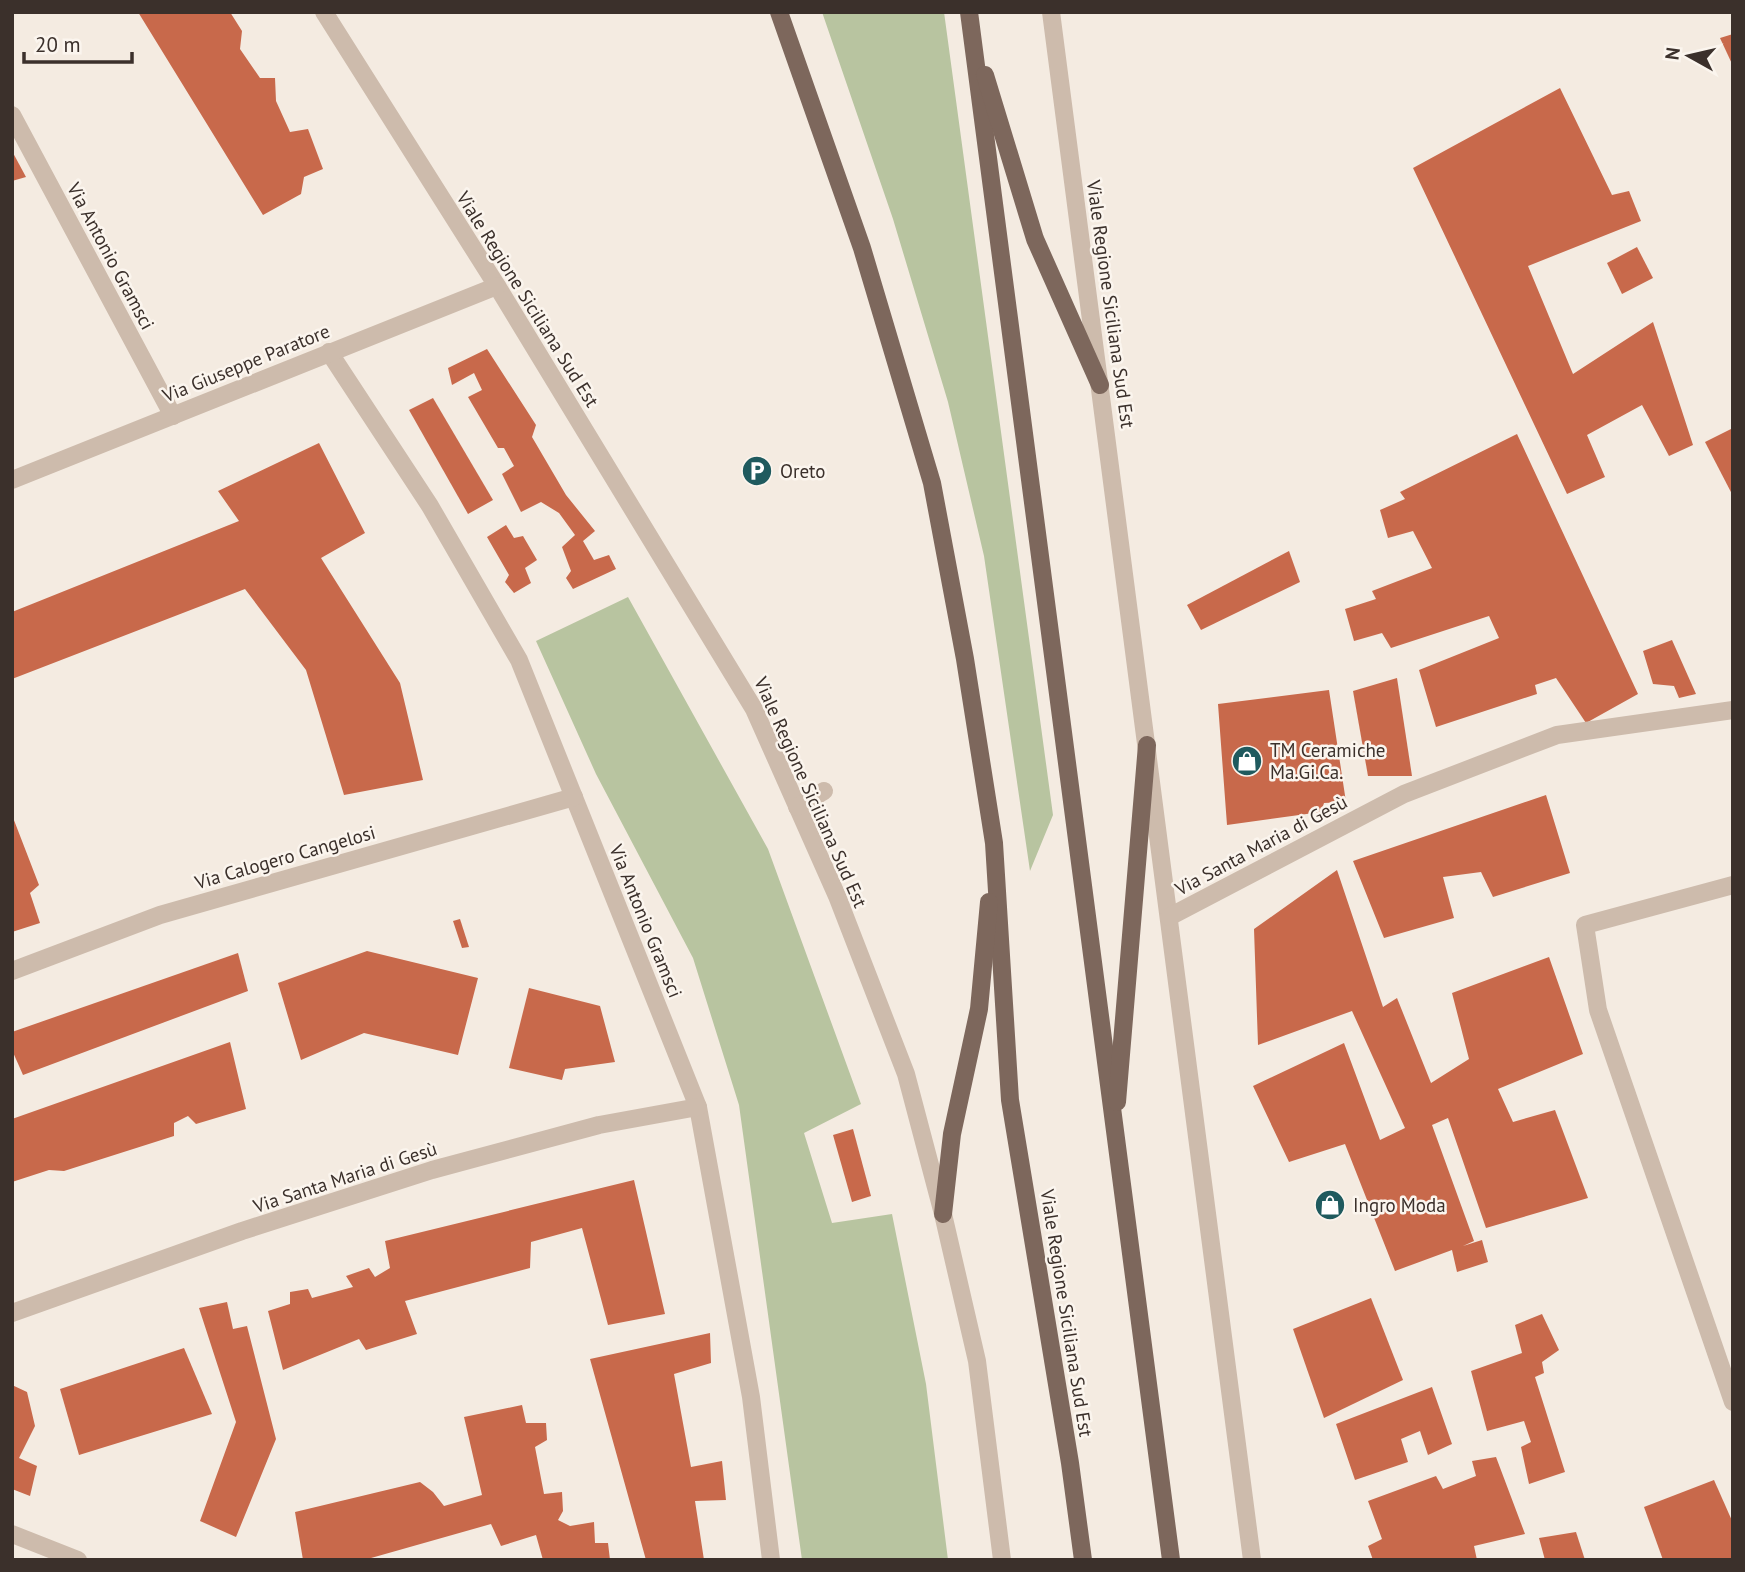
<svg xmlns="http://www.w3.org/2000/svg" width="1745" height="1572" viewBox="0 0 1745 1572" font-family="'PT Sans',sans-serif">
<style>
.green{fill:#b8c4a0}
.building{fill:#c8694b}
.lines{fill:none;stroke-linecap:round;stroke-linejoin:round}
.minor{stroke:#cdbbac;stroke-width:18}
.major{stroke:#7d675c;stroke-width:18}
.labels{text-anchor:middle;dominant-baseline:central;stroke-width:5;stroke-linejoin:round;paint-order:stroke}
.street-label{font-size:19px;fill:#3b302b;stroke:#fbf5ee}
.poi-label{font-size:19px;fill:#3b302b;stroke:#fbf5ee;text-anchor:start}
</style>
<rect width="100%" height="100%" fill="#f4ebe1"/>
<g class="green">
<polygon points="822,12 944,12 1053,815 1030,871 984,556 948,402 893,219"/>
<polygon points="628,597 768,849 861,1104 804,1133 832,1223 892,1214 926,1384 948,1560 802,1560 739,1105 693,958 596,774 536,641"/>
</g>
<g class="building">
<polygon points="138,12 230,12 242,31 240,49 260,78 275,78 276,101 290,132 308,129 323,169 304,177 301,194 263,215"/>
<polygon points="1733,34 1733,66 1720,38"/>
<polygon points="1560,88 1612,195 1629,191 1641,221 1528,266 1573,374 1653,322 1693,445 1669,456 1642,405 1587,435 1605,477 1567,494 1413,168"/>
<polygon points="12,151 26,177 12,181"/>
<polygon points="1637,247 1653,278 1622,294 1607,263"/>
<polygon points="487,349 536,425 532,437 566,495 595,531 583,541 594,560 609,555 616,569 573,589 566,578 571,571 562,547 575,535 559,513 541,502 521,512 502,474 514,466 504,448 498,448 468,397 482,390 474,373 452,385 448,368"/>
<polygon points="433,398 493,500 468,514 409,410"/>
<polygon points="1733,428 1733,496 1705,442"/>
<polygon points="1517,434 1638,694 1586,723 1556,678 1535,685 1537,694 1436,727 1419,670 1499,638 1489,616 1391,648 1382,633 1354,641 1345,609 1376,599 1372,591 1432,568 1413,531 1388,538 1380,510 1405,499 1400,492"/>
<polygon points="319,443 365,533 321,558 400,683 423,780 344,795 306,670 245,589 12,679 12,612 239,521 218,491"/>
<polygon points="506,525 514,538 523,536 537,560 525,568 531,583 514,593 505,582 509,575 487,537"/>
<polygon points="1289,551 1300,582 1201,630 1187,605"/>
<polygon points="1672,640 1696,694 1679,698 1674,686 1653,684 1643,651"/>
<polygon points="1397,678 1412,776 1368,776 1353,691"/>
<polygon points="1329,690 1346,802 1324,803 1321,812 1227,825 1218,704"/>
<polygon points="1546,795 1570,873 1493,897 1481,872 1443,877 1454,918 1384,938 1353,861"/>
<polygon points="12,815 39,885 30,893 40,923 12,932"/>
<polygon points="1337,870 1383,1007 1397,998 1431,1083 1469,1059 1452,993 1549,957 1583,1054 1498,1089 1513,1122 1555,1110 1588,1198 1486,1228 1448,1118 1432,1125 1474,1241 1463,1246 1482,1240 1488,1262 1457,1272 1452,1250 1395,1271 1345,1144 1289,1162 1253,1086 1344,1043 1380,1140 1405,1128 1352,1011 1258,1045 1254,929"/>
<polygon points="460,919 469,947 462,948 453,921"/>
<polygon points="367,951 478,978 458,1055 364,1033 301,1060 278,983"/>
<polygon points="238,953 248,991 23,1075 12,1050 12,1032"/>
<polygon points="529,988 600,1006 615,1062 565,1069 562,1080 509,1068"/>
<polygon points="230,1042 246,1109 196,1124 188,1116 174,1123 174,1136 64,1171 49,1170 12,1182 12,1119"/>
<polygon points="853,1129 871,1196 852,1202 833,1135"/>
<polygon points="634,1180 665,1314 608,1325 582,1228 531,1242 530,1268 405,1301 417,1334 366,1350 359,1339 283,1370 268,1311 290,1304 290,1292 308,1289 312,1298 353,1287 346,1276 369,1268 375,1277 390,1268 385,1241"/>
<polygon points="1371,1298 1403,1380 1324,1418 1293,1329"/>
<polygon points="227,1302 233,1329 247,1326 276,1439 236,1537 200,1521 236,1422 199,1308"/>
<polygon points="1542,1314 1559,1350 1542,1362 1544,1373 1535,1377 1565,1472 1529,1484 1521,1447 1531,1442 1524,1421 1487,1431 1471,1371 1522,1353 1515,1325"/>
<polygon points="710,1333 711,1363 674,1374 691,1467 722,1461 726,1500 695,1501 704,1560 646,1560 590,1359"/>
<polygon points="184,1348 212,1414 79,1455 60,1389"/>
<polygon points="12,1385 27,1392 35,1426 19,1458 37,1466 30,1496 12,1489"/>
<polygon points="1432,1387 1452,1444 1428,1455 1420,1431 1401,1439 1408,1462 1355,1480 1336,1424"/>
<polygon points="522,1405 526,1423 546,1423 547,1440 535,1447 544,1494 562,1492 563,1511 558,1520 570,1526 594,1522 595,1543 608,1543 610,1560 543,1560 536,1535 501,1546 491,1524 364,1560 303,1560 295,1512 420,1482 433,1492 444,1506 482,1495 464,1417"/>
<polygon points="1496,1457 1525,1534 1474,1546 1477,1560 1373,1560 1368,1546 1382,1539 1368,1501 1436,1476 1443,1489 1476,1476 1472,1461"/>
<polygon points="1714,1480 1733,1523 1733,1560 1663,1560 1644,1507"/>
<polygon points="1576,1532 1585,1560 1545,1560 1539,1538"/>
</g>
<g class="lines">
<g class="minor">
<polyline points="324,12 497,286 754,709 837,896 906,1074 943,1214 977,1361 1002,1560"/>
<polyline points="1051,12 1252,1560"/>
<polyline points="12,115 173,416"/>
<polyline points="329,352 430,506 519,660 698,1107 751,1397 771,1560"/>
<polyline points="12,480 497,286"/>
<polyline points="797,807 824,791"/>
<polyline points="1733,885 1585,925 1598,1010 1733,1402"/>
<polyline points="1169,917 1404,794 1557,735 1733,710"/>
<polyline points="12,971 160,915 574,797"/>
<polyline points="12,1313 242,1231 432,1170 599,1125 698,1107"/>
<polyline points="12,1534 78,1560"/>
</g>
<g class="major">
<polyline points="779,12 862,248 932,483 965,659 994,843 1010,1100 1070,1463 1083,1560"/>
<polyline points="969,12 1171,1560"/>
<polyline points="985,75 1035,239 1100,385"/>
<polyline points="1117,1102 1147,745"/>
<polyline points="943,1214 952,1134 979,1009 989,902"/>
</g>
</g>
<defs>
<g id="parking-disc" transform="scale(1.575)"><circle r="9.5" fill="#1f5a5e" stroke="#fbf5ee"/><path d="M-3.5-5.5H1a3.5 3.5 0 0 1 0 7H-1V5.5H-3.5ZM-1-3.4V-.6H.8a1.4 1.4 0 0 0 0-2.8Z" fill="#fff"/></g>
<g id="shop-disc" transform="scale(1.575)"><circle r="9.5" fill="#1f5a5e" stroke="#fbf5ee"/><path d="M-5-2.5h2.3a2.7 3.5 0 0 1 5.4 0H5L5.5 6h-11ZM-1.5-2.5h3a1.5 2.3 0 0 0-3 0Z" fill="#fff"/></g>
</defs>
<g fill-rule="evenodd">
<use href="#parking-disc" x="757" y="471"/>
<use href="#shop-disc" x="1247" y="761"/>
<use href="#shop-disc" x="1330" y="1205"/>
</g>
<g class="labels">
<g class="street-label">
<text transform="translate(111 256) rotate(62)">Via Antonio Gramsci</text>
<text transform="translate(528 299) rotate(58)">Viale Regione Siciliana Sud Est</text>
<text transform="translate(1111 304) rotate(82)">Viale Regione Siciliana Sud Est</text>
<text transform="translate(246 363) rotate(-22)">Via Giuseppe Paratore</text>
<text transform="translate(811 792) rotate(66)">Viale Regione Siciliana Sud Est</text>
<text transform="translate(1261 845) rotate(-28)">Via Santa Maria di Gesù</text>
<text transform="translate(285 857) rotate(-16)">Via Calogero Cangelosi</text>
<text transform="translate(646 921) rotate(68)">Via Antonio Gramsci</text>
<text transform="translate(345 1177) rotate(-18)">Via Santa Maria di Gesù</text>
<text transform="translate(1067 1313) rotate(81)">Viale Regione Siciliana Sud Est</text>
</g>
<g class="poi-label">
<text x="780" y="471">Oreto</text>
<text x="1270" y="750">TM Ceramiche<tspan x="1270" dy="22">Ma.Gi.Ca.</tspan></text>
<text x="1353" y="1205">Ingro Moda</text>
</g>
</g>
<rect width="1745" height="1572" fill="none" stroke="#3b302b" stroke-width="28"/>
<g transform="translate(1689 56) rotate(278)" stroke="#fbf5ee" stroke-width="5" paint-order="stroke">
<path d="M0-5L12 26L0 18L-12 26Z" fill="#3b302b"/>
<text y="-10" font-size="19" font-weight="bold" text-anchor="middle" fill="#3b302b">N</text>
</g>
<path d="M24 52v10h108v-10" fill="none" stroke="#3b302b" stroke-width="3.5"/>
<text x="35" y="52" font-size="21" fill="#3b302b" stroke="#fbf5ee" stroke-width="5" paint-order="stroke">20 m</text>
</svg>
